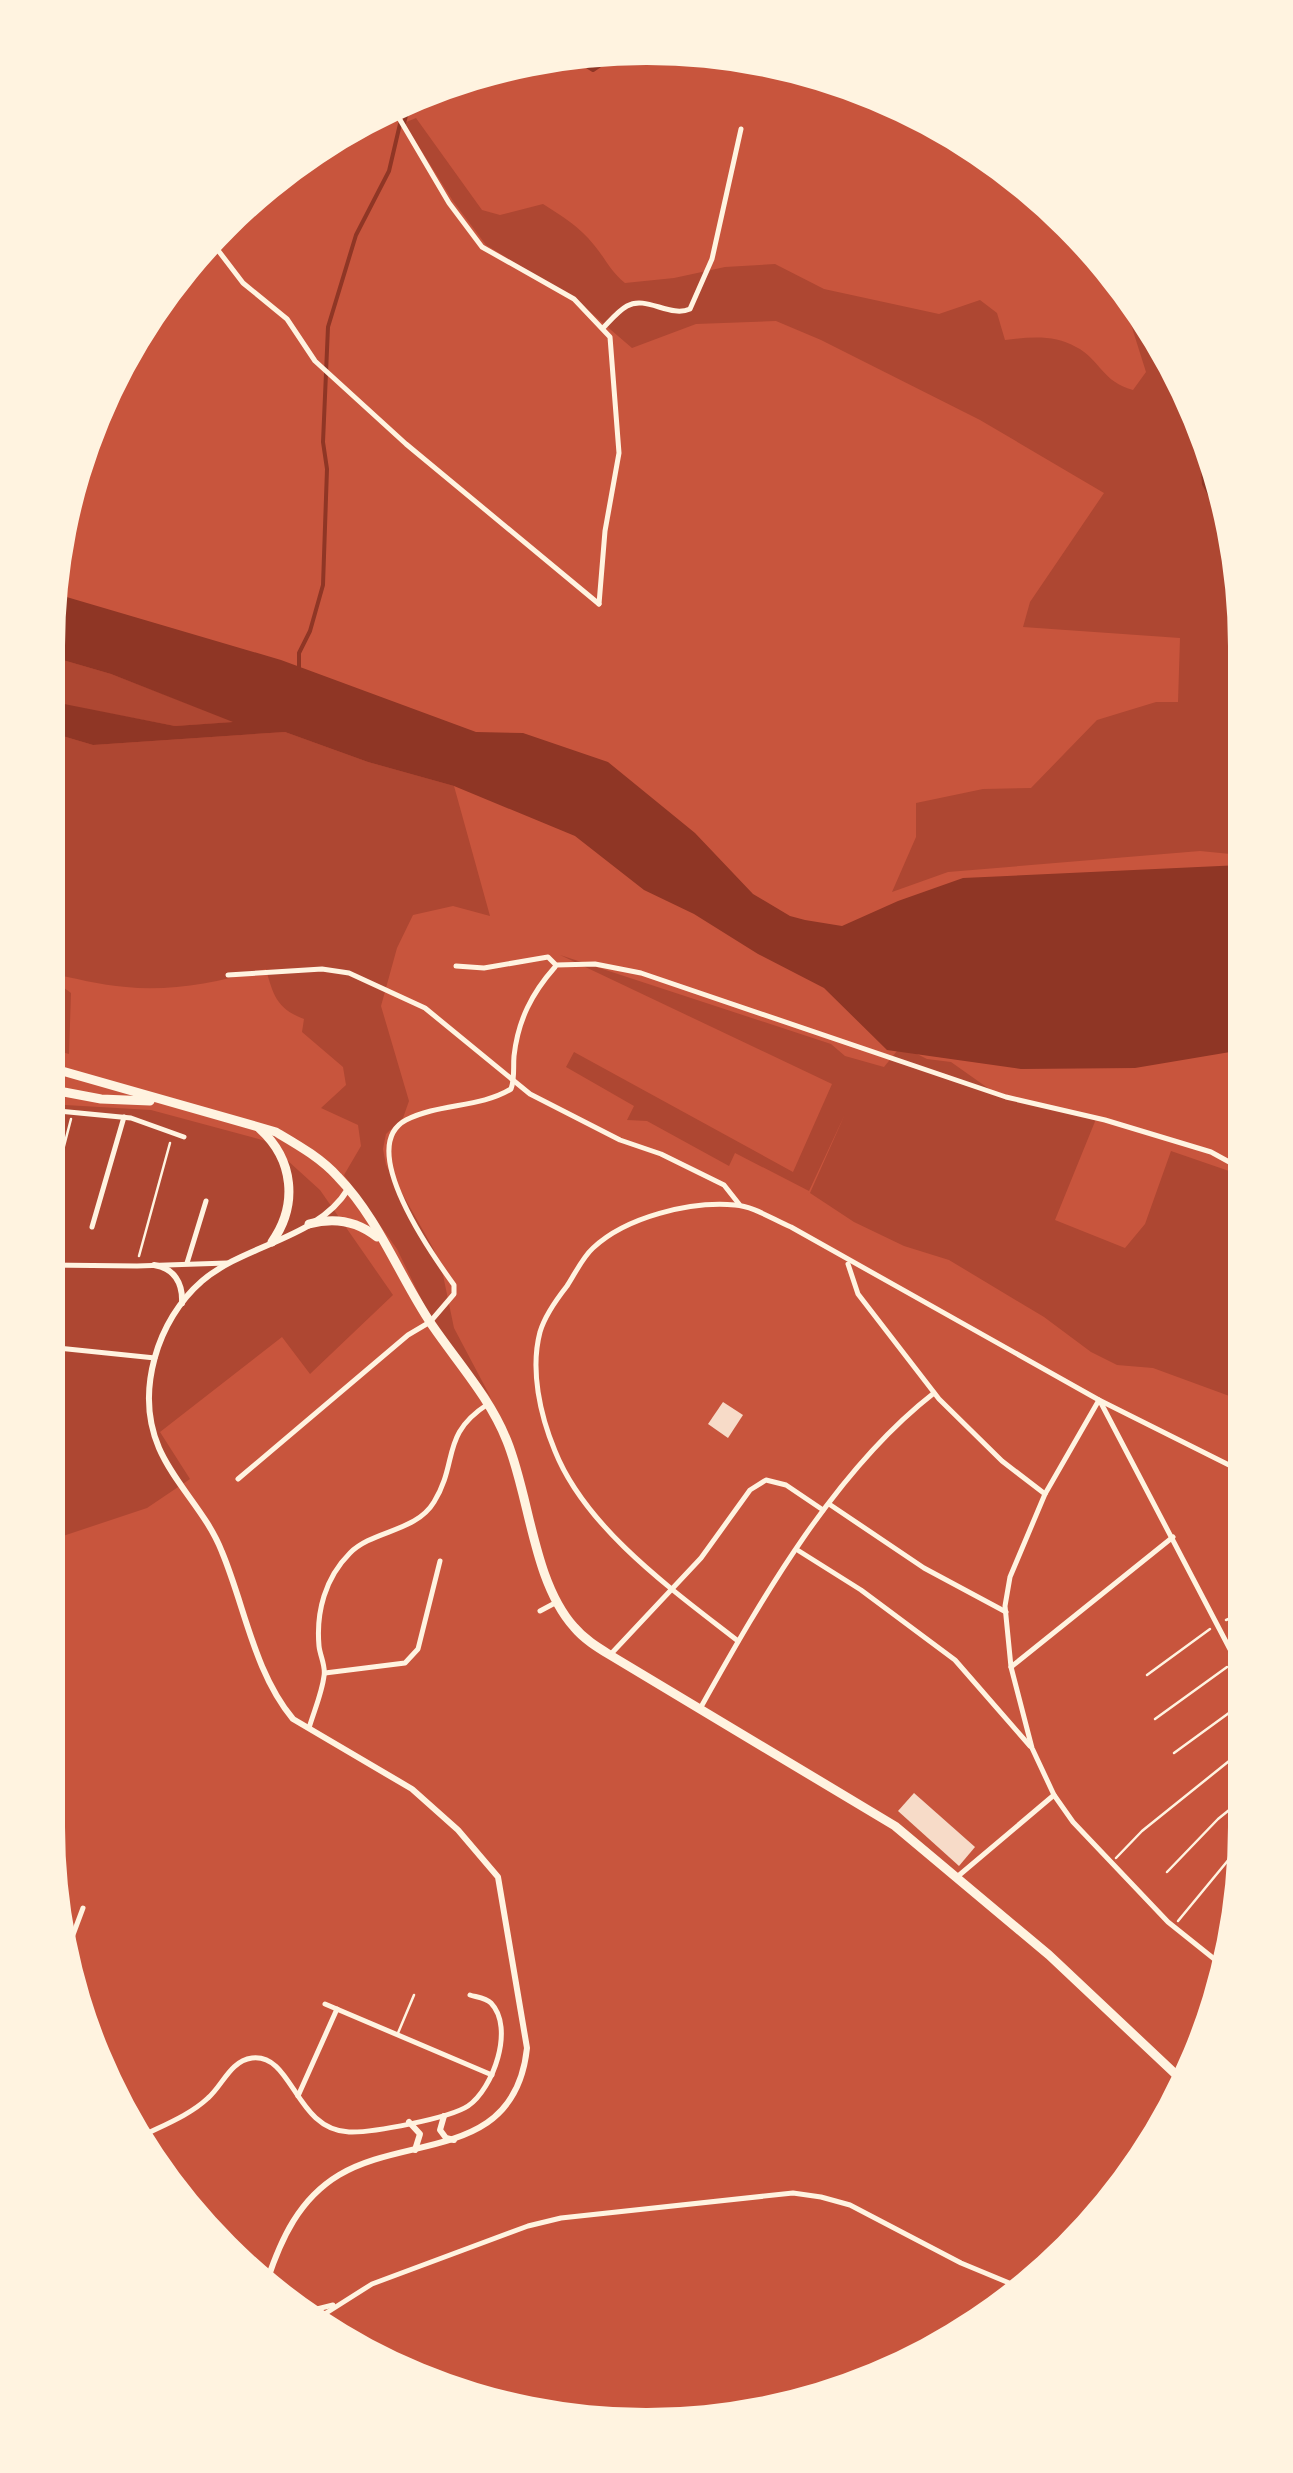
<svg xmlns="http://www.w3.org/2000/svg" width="1293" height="2473" viewBox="0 0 1293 2473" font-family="Quicksand,sans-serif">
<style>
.green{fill:#ae4732}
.water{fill:#8f3625}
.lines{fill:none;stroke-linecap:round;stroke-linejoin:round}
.stream{stroke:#8f3625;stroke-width:4}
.building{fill:#f7dbc8}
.path{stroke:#fff3e0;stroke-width:2.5}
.service{stroke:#fff3e0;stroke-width:2.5}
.minor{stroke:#fff3e0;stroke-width:5}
.tertiary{stroke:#fff3e0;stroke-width:6}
.trunk{stroke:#fff3e0;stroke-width:9}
</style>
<rect width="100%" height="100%" fill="#c8553d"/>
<g class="green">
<path d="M 416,118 L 482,210 L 500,215 L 543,204 C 562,216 580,227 594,245 C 605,258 611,272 625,283 L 674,278 L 725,267 L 775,264 L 824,289 L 939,314 L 980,300 L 997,313 L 1005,340 C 1029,337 1054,334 1076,347 C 1100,359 1102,382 1133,390 L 1146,372 L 1122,296 L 1124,285 L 1199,415 L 1204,484 L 1231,533 L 1240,568 L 1241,855 L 1200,851 L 948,872 L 892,892 L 916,837 L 916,803 L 983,789 L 1031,788 L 1097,720 L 1156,702 L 1178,702 L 1180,638 L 1023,627 L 1030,602 L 1104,493 L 980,420 L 821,340 L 776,321 L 696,324 L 632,348 L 576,300 L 486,245 L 453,201 L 404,123 Z"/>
<polygon points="49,656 111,674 235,722 175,726 55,703 49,701"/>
<path d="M 49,732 L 93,745 L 285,732 L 368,762 L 454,786 L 490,916 L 453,906 L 413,915 L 397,948 L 381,1006 L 409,1101 L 403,1118 L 386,1134 L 383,1149 L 386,1165 L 433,1248 L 443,1275 L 454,1328 L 491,1398 L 432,1321 L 397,1249 L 344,1175 L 361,1146 L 358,1125 L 321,1108 L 346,1085 L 343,1067 L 302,1032 L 304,1019 C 277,1009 273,995 266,969 C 221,981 173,992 126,987 C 100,985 74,978 48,973 Z"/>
<polygon points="560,955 831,1044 845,1056 884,1067 901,1046 927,1059 951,1062 1002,1098 1096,1119 1055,1220 1125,1248 1145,1224 1171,1151 1229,1171 1242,1181 1243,1401 1153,1368 1117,1365 1091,1352 1044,1317 949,1260 904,1246 854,1222 810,1193 845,1114 809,1191 735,1153 729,1166 647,1121 627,1120 634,1106 566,1067 574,1052 793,1172 832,1084"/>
<polygon points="48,976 71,993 69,1054 48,1048"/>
<polygon points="48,1104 151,1110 266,1141 320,1190 393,1295 310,1374 282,1337 160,1432 190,1479 147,1508 48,1541"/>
</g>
<polygon class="water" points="53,593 281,660 476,732 523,733 608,762 695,833 753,894 790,916 805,920 842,926 898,901 963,878 1241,865 1242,1050 1135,1068 1021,1069 887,1050 824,988 758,954 694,914 644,890 575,836 454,786 368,762 285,732 93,745 49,732 49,701 175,726 233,722 111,674 49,656 49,608"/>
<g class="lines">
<g class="stream">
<polyline points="582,63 593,70 609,59"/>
<polyline points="1199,415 1204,484 1231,532"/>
<polyline points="299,668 299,653 310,631 323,585 327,469 323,442 328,327 356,235 389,171 400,124 404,123 409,105"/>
</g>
</g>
<g class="building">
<polygon points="723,1402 743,1415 728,1438 708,1424"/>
<polygon points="914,1793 975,1847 959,1866 898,1811"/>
</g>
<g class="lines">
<g class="path">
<polyline points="48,1208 71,1119"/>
<polyline points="139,1256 170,1143"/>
<polyline points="1226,1620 1243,1613"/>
<polyline points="1147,1675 1210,1629"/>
<polyline points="1155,1719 1227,1667"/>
<polyline points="1174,1753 1244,1702"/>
<polyline points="1116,1858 1142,1831 1244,1749"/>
<polyline points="1167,1872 1218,1819 1244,1798"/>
<polyline points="1178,1921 1244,1841"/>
<polyline points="1229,1921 1230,1920"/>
</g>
<polyline class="service" points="398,2033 414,1995"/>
<g class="minor">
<polyline points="396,113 449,203 482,247 574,299 610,337 619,453 605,531 599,604"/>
<polyline points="214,245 243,283 287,319 315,361 406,444 599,604"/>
<path d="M 603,328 C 610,321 618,311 627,306 C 646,295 670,318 690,309 L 712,259 L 741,129"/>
<polyline points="456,966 484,968 548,957 556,965 595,964 641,973 1006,1097 1105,1120 1211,1152 1242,1169"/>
<polyline points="228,975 322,969 349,973 425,1008 530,1094 620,1140 661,1154 724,1185 739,1204"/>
<polyline points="48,1110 131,1118 184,1137"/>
<polyline points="92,1227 124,1117"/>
<polyline points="187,1263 206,1201"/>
<polyline points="848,1264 858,1294 939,1399 1002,1461 1045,1494"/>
<polyline points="48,1265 137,1266 227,1263"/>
<polyline points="48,1347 155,1358"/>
<polyline points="1099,1400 1045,1494 1010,1577 1005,1606 1011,1667 1032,1748 1054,1795 1073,1822 1168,1922 1218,1962"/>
<polyline points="1101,1403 1244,1676"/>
<path d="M 238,1479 L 408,1335 L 430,1322 L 454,1294 L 454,1285 C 433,1256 355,1147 406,1120 C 439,1103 480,1108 511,1089 C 515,1078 513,1068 514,1056 C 518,1020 532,993 555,967"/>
<polyline points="829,1504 924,1568 1006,1612"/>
<polyline points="799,1551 861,1590 955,1660 1030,1746"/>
<polyline points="540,1611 555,1603"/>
<path d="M 738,1641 C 674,1591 586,1529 555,1451 C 540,1415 530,1370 540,1332 C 545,1315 556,1300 567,1286 C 575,1274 582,1258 593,1248 C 626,1217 690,1201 735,1205 C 753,1206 774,1220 791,1227 L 1099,1400 L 1243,1472"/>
<polyline points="610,1655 701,1558 750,1490 766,1480 786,1485 823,1510"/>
<polyline points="1011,1667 1173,1537"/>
<polyline points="325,1673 405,1663 418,1649 440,1561"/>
<path d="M 701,1707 C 762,1598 835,1470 934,1393"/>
<path d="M 309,1728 C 314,1711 322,1693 324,1676 C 326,1666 320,1656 319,1646 C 316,1612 325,1578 350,1553 C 373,1530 416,1532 434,1502 C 459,1461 440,1435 488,1404"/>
<polyline points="957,1877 1054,1795"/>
<polyline points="68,1948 83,1908"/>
<polyline points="325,2004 492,2075"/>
<polyline points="298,2096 337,2009"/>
<path d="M 142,2136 C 164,2125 190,2115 208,2098 C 223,2085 230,2061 252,2058 C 293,2053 295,2130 349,2132 C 372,2133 450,2118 468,2106 C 493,2089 515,2028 491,2003 C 486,1998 476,1997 470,1995"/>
<polyline points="269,2276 277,2290"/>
<polyline points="287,2300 317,2309 333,2305"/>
<polyline points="312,2322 372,2284 528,2226 561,2218 793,2193 821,2197 850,2205 961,2263 1019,2287"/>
</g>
<g class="tertiary">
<path d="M 154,1265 C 174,1268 183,1283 182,1303"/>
<polyline points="444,2116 440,2130 446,2138 454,2140"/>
<polyline points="409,2122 420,2134 415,2150"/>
<path d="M 267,2281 C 281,2239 299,2199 339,2175 C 407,2134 515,2161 527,2048 L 498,1877 L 458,1830 L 412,1789 L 293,1719 C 254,1672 245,1607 222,1552 C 207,1513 175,1485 159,1448 C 135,1392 157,1320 202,1281 C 245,1244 318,1239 348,1189"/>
</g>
<g class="trunk">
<path d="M 48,1067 L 276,1132 C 298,1145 321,1158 338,1177 C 379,1219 400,1278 432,1325 C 458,1363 490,1398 507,1441 C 530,1498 533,1581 574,1627 C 584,1639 597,1647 610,1655 L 895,1826 L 1049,1955 L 1186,2084"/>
<polyline points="48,1089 101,1099 150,1101"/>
<path d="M 260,1129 C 294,1160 298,1205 272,1242"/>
<path d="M 309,1224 C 334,1217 357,1221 377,1237"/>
</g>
</g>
<path d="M0 0H1293V2473H0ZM646 65H647A581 581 0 0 1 1228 646V1827A581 581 0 0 1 647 2408H646A581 581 0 0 1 65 1827V646A581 581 0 0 1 646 65Z" fill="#fff3e0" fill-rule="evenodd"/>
</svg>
